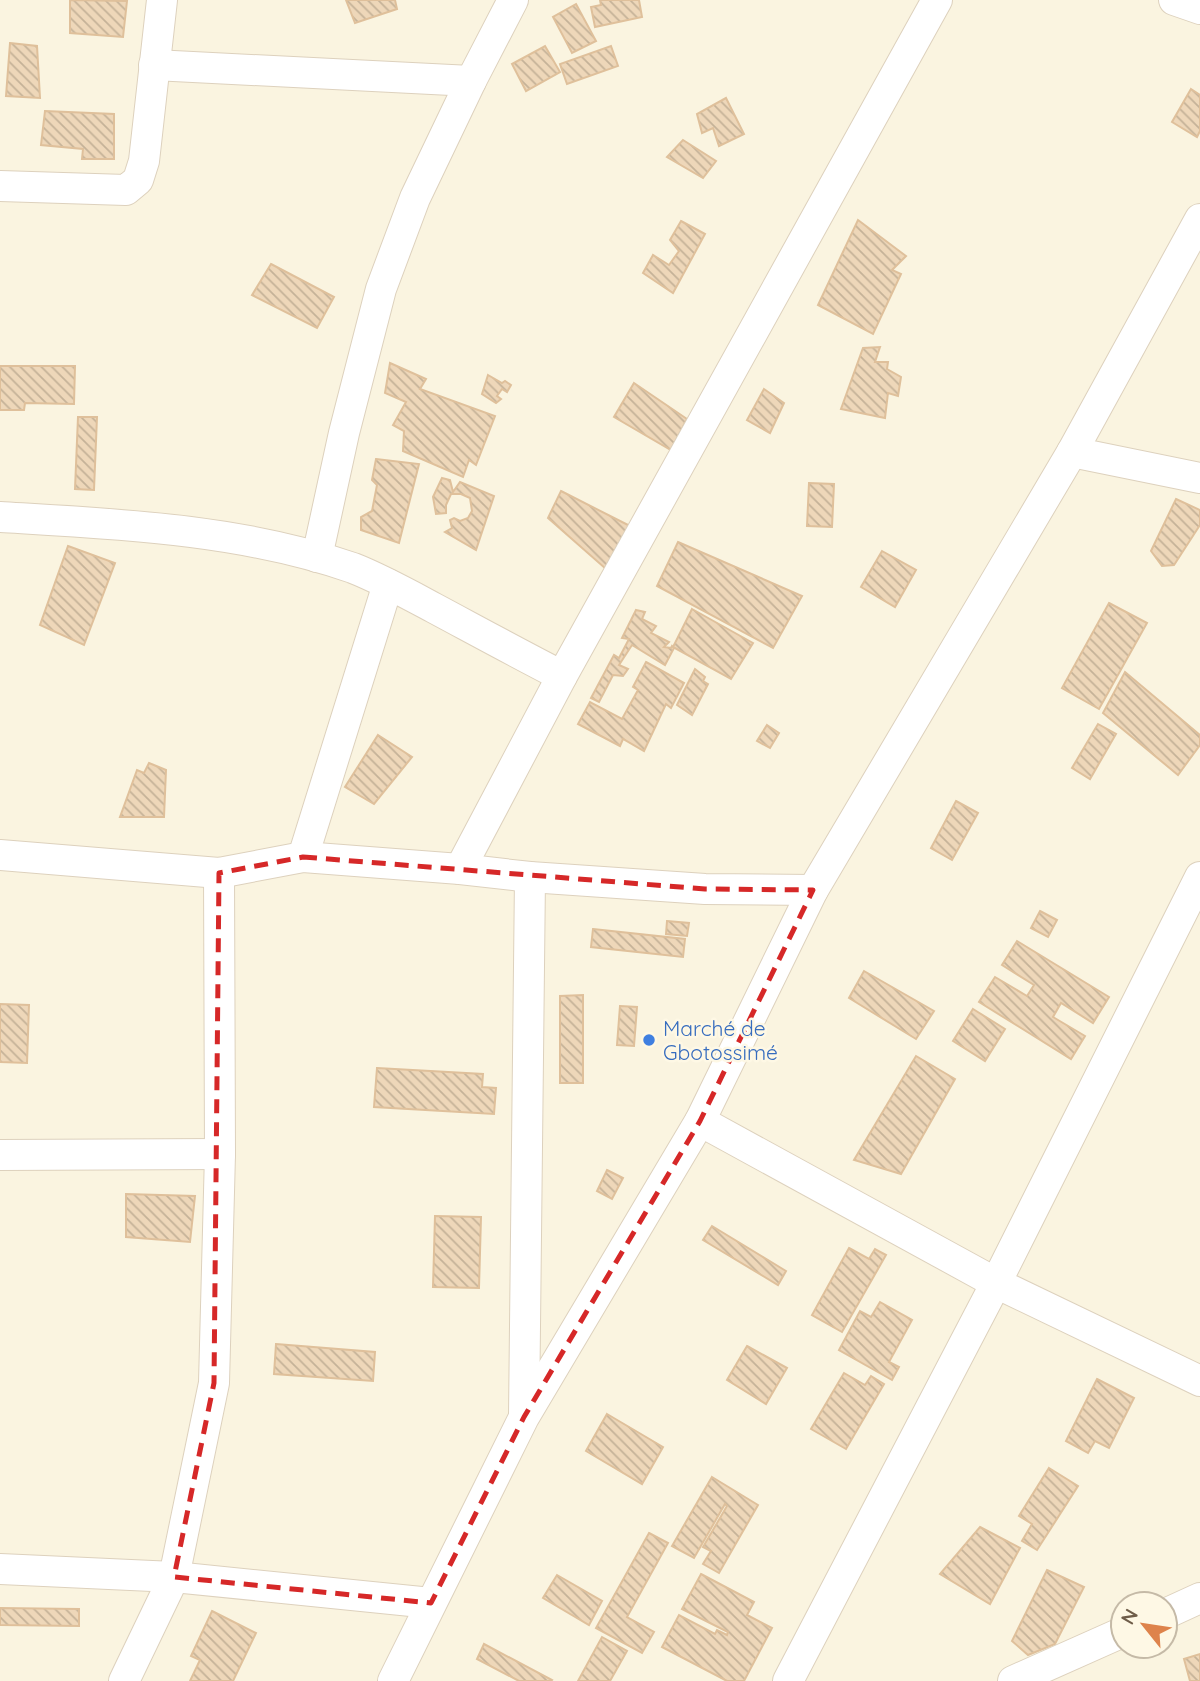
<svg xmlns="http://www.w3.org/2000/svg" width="1200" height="1681" viewBox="0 0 1200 1681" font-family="Quicksand,sans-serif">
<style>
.building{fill:url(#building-back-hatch);stroke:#dfc09b;stroke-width:2}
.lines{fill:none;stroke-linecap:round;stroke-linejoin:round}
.street-casing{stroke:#ddd1bd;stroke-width:32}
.street{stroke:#fff;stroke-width:30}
.marked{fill:none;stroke:#d62828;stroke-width:5;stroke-dasharray:14 9;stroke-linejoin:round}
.shop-dot{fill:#3f7fe0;stroke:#fef8e5;stroke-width:2.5}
.labels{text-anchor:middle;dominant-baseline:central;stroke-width:5;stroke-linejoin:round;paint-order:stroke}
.shop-label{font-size:21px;fill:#366cbe;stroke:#fef8e5;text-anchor:start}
</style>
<defs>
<pattern id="building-back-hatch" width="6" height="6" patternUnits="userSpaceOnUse" patternTransform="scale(1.75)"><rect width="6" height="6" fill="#eed7b9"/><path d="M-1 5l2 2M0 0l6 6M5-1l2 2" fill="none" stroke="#c5b298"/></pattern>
</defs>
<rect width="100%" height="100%" fill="#faf4e0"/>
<g class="building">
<polygon points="70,0 127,1 123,37 70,33"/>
<polygon points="346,0 395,0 397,9 355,23"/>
<polygon points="600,0 639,0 642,17 595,27 591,7 601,5"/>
<polygon points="576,4 596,41 572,53 553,17"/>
<polygon points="10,43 37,46 40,98 6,96"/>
<polygon points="545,46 560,72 526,91 512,64"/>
<polygon points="611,46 618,66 567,84 560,64"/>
<polygon points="1191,89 1200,95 1200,131 1197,137 1172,122"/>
<polygon points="726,98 744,134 719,146 713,128 702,133 697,114"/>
<polygon points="45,111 114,114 114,159 82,159 83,149 41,145"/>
<polygon points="683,140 716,161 703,178 667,157"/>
<polygon points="858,220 906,256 892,270 901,274 873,334 818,305"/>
<polygon points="681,221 705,234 673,293 643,273 653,255 669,265 679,251 670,240"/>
<polygon points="271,264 334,297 317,328 252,295"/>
<polygon points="880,347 875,362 888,362 887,369 901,377 898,396 888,393 885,418 841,409 863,348"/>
<polygon points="390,363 426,379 420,389 495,416 476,465 469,460 463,477 403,451 404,431 393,425 406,402 385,393"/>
<polygon points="0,366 75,366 74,404 25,403 24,410 0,410"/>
<polygon points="488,375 502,383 505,381 511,385 507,392 502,389 497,396 501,399 496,403 482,394"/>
<polygon points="634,383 687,419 671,450 614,417"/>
<polygon points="764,389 784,403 770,433 747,420"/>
<polygon points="78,417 97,417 94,490 75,489"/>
<polygon points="376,459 419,464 399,543 361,530 361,517 372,511 377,485 372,480"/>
<polygon points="442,478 450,480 453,492 460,482 494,496 476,550 445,532 452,528 450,520 454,518 460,521 468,518 472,511 470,498 461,494 451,494 446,505 446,513 436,514 433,497"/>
<polygon points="809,483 834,484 832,527 807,526"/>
<polygon points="561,491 630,526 606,569 548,518"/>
<polygon points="1176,499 1200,510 1200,525 1174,565 1162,566 1151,551"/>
<polygon points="678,542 802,596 773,648 657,586"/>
<polygon points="68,546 115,563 84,645 40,625"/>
<polygon points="882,551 916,570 895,607 861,587"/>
<polygon points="1109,603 1147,623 1099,709 1062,688"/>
<polygon points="692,609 753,643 731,679 673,647"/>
<polygon points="636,610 645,612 642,619 656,626 651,633 669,642 664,647 671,648 672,646 674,648 665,665 632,645 619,665 628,669 623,676 613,675 599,702 591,698 614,655 619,658 629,639 622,638"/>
<polygon points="646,662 684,683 671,708 666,704 644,751 623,739 620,746 578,724 590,702 622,719 638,690 633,687"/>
<polygon points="695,669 705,677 703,681 708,684 692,715 677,705"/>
<polygon points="1125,672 1200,735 1200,745 1178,775 1103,713"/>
<polygon points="1098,724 1116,734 1090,779 1072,768"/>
<polygon points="767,725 779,733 770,748 757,741"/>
<polygon points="378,735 412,757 374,804 345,787"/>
<polygon points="149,763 166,770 164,817 120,817 137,770 144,773"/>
<polygon points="956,801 978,813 952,860 931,848"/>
<polygon points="1040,911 1057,920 1048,937 1031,928"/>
<polygon points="667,921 689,923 687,936 666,934"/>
<polygon points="593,929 685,939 683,957 591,947"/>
<polygon points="1017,941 1109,997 1093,1023 1061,1003 1053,1017 1085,1036 1071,1059 979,1002 995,977 1027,996 1034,985 1002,965"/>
<polygon points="864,971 934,1011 916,1039 849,998"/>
<polygon points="583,995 583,1083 560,1083 560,996"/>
<polygon points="0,1004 29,1005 27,1063 0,1062"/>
<polygon points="620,1006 637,1007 634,1046 617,1045"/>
<polygon points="973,1009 1005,1029 985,1061 953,1041"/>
<polygon points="916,1056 955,1079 901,1174 854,1160"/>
<polygon points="377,1068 483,1074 482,1087 496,1088 494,1114 374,1107"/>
<polygon points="607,1170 623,1178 612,1199 597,1191"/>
<polygon points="126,1194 195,1196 190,1242 126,1237"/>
<polygon points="435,1216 481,1217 479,1288 433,1287"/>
<polygon points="712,1226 786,1271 778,1285 703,1240"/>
<polygon points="849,1248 869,1259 875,1249 886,1255 842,1332 812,1315"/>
<polygon points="880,1302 912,1320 889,1362 899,1367 892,1380 839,1350 860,1311 871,1317"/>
<polygon points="276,1344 375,1352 373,1381 274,1374"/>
<polygon points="747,1346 787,1368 766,1404 727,1380"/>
<polygon points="844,1373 865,1385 871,1376 884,1384 846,1449 811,1429"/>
<polygon points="1097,1379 1134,1398 1109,1448 1095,1441 1088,1453 1066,1441"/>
<polygon points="607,1414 663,1447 642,1484 586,1451"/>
<polygon points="1049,1468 1078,1486 1037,1550 1022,1541 1032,1524 1019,1516"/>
<polygon points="712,1477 758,1505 719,1573 703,1564 711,1551 703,1547 727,1506 725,1504 694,1558 672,1546"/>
<polygon points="980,1527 1020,1548 990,1604 940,1574"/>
<polygon points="649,1533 668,1543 627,1617 654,1632 642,1653 596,1628"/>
<polygon points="1047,1570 1084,1587 1055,1644 1028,1655 1012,1641"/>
<polygon points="701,1574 754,1602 747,1615 772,1628 744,1681 727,1681 662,1647 679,1615 715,1634 717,1630 727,1635 728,1632 682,1609"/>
<polygon points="557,1575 602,1601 589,1625 543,1598"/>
<polygon points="0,1608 79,1609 79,1626 0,1625"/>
<polygon points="212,1611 256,1633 233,1681 190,1681 200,1660 191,1656"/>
<polygon points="602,1637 627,1651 610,1681 578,1681"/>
<polygon points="484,1644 552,1680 551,1681 519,1681 477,1659"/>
<polygon points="1200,1654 1200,1681 1190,1681 1184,1659"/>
</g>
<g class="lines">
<g class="street-casing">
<g id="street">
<polyline points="1174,0 1200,9"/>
<polyline points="154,65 471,81"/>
<polyline points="0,186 126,190 138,180 144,161 162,0"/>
<polyline points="1072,452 1200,478"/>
<path d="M 0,517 C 118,524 241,529 353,568 C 381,579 408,594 434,608 C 477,631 519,654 562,676"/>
<polyline points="317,557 344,433 381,289 415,198 471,81 513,0"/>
<polyline points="0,855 219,873 303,857 460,869 530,877 705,889 813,890"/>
<polyline points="303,857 388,584"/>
<polyline points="460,869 562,676 937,0"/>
<polyline points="700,1121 996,1283 1200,1381"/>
<polyline points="0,1155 220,1154"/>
<polyline points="524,1416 530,877"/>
<polyline points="0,1569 174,1577 431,1603"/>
<polyline points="1165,1614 1200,1598"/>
<polyline points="124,1681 174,1577 214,1383 220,1154 219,873"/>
<polyline points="393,1681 524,1417 700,1121 813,890 1072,452 1200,219"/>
<polyline points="788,1681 996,1283 1200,877"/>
<polyline points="1013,1681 1123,1632"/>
</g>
</g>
<use href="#street" class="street"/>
</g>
<path class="marked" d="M 303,857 L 705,889 L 813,890 L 700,1121 L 524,1417 L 431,1603 L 174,1577 L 214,1383 L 219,873 Z"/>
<circle class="shop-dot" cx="649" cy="1040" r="7"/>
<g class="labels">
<g class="shop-label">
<text x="663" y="1028">Marché de<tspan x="663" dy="24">Gbotossimé</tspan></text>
</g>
</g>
<g transform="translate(1144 1625) rotate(300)"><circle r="33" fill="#fef8e5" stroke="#c5baa7" stroke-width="2"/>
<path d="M0-5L12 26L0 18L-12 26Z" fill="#de834b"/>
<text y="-10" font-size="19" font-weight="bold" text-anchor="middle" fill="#6f5d49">N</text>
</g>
</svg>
